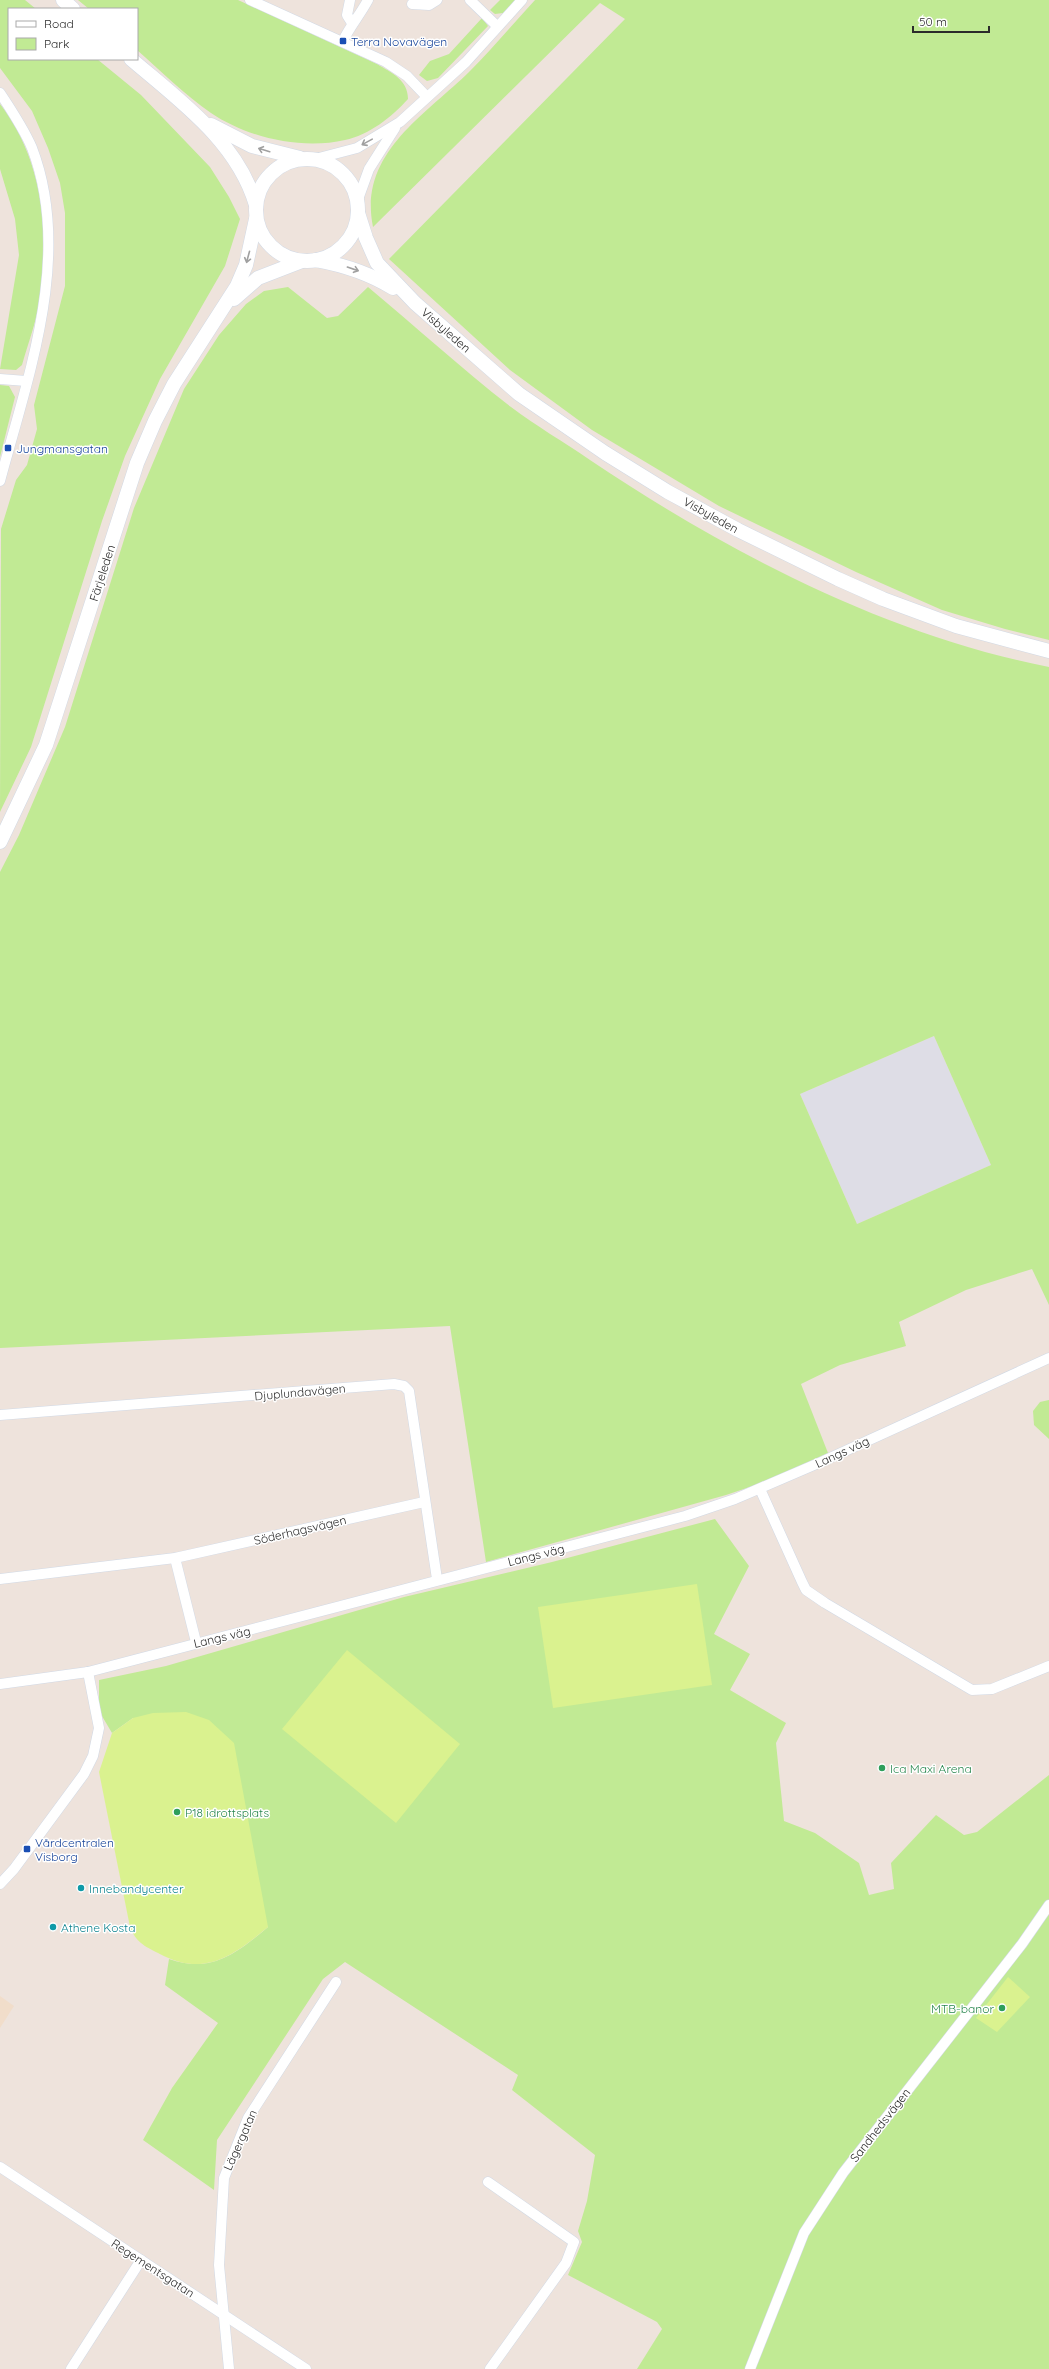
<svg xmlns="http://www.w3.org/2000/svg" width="1049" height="2369" viewBox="0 0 1049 2369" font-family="Quicksand,sans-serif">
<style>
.industrial{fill:#dedde6}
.education{fill:#f1ddca}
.green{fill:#c1ea94;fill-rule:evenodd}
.pitch{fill:#daf28f}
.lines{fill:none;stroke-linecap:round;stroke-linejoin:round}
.street-casing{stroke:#d1d9e5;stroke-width:11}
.secondary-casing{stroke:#d1d9e5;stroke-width:15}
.street{stroke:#fff;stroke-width:10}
.secondary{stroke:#fff;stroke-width:14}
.oneway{stroke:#a0a0a0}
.transit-dot{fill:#1a4fb4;stroke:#fff;stroke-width:1.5}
.leisure-dot{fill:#2e9e5b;stroke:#fff;stroke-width:1.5}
.culture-dot{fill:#0f9aa8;stroke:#fff;stroke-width:1.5}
.labels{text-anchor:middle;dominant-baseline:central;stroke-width:3;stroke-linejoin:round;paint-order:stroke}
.transit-label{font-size:12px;fill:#164399;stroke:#fff;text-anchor:start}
.street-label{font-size:12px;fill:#2b2b2b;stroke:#fff}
.leisure-label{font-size:12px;fill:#27864d;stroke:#fff;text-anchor:start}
.culture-label{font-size:12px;fill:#0d838f;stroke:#fff;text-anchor:start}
</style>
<rect width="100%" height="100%" fill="#eee3dc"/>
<polygon class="industrial" points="934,1036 991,1165 857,1224 800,1094"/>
<polygon class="education" points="0,1996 14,2006 0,2028"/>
<g class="green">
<polygon points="0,0 25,0 36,9 9,9 9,59 97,59 141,95 210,167 229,197 240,219 225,266 160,379 125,456 102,521 31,747 0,812 1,529 16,480 27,465 37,429 34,405 65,286 65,213 60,183 48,148 32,111 0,68"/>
<path d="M 78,0 L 238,0 L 377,64 C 392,73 408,80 408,99 C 392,117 369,135 345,140 C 302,150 248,138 211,113 C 185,95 161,71 137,50 L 137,9 L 89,9 Z"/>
<polygon points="500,0 516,0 503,13 495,14 490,10"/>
<path d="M 535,0 L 1049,0 L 1049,640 L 1005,629 L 942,610 L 856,572 L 719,506 L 592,430 L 510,370 L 389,259 L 625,19 L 600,3 L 373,227 C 358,154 424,116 469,72 C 492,49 513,24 535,0 Z"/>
<polygon points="482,18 488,26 438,78 427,81 419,75 430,61 449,54"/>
<path d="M 0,104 C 42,157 51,235 40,300 C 36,322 28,344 22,365 L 16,370 L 0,369 L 19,255 L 15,219 L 0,169 Z"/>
<path d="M 288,287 L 327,318 L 338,316 L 368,287 C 416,327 462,369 511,407 C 536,426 564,442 590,460 C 727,552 886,635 1049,667 L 1049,1305 L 1032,1269 L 966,1290 L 899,1322 L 906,1346 L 840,1365 L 801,1384 L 828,1453 L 765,1482 L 726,1495 L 486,1562 L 450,1326 L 0,1348 L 0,872 L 19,835 L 65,727 L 134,508 L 184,389 L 219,335 L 246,304 L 264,291 ZM 934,1036 L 991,1165 L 857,1224 L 800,1094 Z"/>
<polygon points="0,385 9,386 15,397 0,457"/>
<polygon points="1049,1400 1049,1439 1034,1425 1033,1411 1040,1402"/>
<path d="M 715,1519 L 749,1566 L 714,1634 L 750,1654 L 730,1690 L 786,1723 L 776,1743 L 784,1821 L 815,1833 L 859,1863 L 869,1895 L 894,1889 L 891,1863 L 936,1815 L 964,1835 L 977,1832 L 1049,1775 L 1049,2369 L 637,2369 L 662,2329 L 657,2322 L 568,2275 L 582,2242 L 578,2231 L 587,2201 L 595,2155 L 512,2090 L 518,2075 L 345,1962 L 323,1979 L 217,2140 L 214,2190 L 143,2140 L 172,2088 L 218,2023 L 165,1985 L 169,1959 C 211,1974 237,1953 268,1927 L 133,1718 L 112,1733 L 99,1711 L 99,1680 L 166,1666 L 404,1597 L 552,1562 Z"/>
</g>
<g class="pitch">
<polygon points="697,1584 712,1685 553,1708 538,1607"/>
<polygon points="347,1650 460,1744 396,1823 282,1729"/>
<path d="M 186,1712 L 209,1720 L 234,1743 L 268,1927 C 232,1957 204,1978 158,1953 C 144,1946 136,1942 130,1927 L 99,1772 L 112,1733 L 133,1718 L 153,1713 Z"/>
<polygon points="1008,1977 1030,1997 997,2032 976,2018"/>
</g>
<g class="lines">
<g class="street-casing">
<g id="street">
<polyline points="250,0 386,62 407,76 427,97"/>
<polyline points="350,0 347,15 352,23"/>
<polyline points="470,0 497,26"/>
<polyline points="412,4 429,5 437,0"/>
<path d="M 343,41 C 350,26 360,15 368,0"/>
<path d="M 0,93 C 12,111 24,129 32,148 C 73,255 28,376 0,481"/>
<polyline points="315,159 357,148 400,122 466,62 522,0"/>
<polyline points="357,202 369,169 395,128"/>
<polyline points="0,379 26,381"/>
<polyline points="0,1415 394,1384 404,1386 409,1391 437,1579"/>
<polyline points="760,1489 802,1582 806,1590 825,1603 972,1690 992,1689 1049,1666"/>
<polyline points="175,1558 196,1642"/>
<polyline points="0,1579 175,1558 424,1502"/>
<polyline points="0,1684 88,1672 685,1516 735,1499 821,1462 1049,1358"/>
<polyline points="0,1884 14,1869 84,1774 93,1756 99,1728 88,1672"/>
<polyline points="0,2167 306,2369"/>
<polyline points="488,2182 574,2242 566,2263 490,2369"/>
<polyline points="71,2369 141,2260"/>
<polyline points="229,2369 219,2265 224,2178 248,2118 336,1982"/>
<polyline points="750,2369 804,2233 843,2173 1022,1944 1049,1905"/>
</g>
</g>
<g class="secondary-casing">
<g id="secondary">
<polyline points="63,0 73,9"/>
<path d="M 131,59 C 180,101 237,141 256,205"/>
<polyline points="211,125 252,146 300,158"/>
<circle cx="307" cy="210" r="51"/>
<polyline points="358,213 366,238 377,263 415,303 519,394 605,453 668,492 738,530 838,579 883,599 956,626 1049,651"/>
<path d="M 316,260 C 344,265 369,273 393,288"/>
<polyline points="234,299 258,278 302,261"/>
<polyline points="0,842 46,745 137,463 155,421 174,384 237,286 246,265 256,219"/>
</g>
</g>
<use href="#street" class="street"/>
<use href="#secondary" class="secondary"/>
</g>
<defs><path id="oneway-shaft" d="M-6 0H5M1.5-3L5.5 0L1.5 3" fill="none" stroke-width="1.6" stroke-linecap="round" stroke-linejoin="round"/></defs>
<g class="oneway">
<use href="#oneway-shaft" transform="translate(367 142) rotate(151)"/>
<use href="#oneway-shaft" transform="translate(264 150) rotate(-163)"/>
<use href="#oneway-shaft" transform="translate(248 257) rotate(105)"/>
<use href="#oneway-shaft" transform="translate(353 269) rotate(19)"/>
</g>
<g class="transit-dot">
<rect x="339" y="37" width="8" height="8" rx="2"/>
<rect x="4" y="444" width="8" height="8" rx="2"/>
<rect x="23" y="1845" width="8" height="8" rx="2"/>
</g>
<g class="leisure-dot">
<circle cx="882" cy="1768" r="4"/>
<circle cx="177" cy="1812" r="4"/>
<circle cx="1002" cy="2008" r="4"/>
</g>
<g class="culture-dot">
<circle cx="81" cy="1888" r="4"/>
<circle cx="53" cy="1927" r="4"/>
</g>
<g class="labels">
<g class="transit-label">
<text x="351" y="41">Terra Novavägen</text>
<text x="16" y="448">Jungmansgatan</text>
<text x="35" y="1842">Vårdcentralen<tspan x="35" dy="14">Visborg</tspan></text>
</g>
<g class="street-label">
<text transform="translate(446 330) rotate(41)">Visbyleden</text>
<text transform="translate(711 515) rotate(29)">Visbyleden</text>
<text transform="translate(102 573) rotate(-72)">Färjeleden</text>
<text transform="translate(300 1392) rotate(-5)">Djuplundavägen</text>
<text transform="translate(842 1452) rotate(-25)">Langs väg</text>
<text transform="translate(300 1530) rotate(-13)">Söderhagsvägen</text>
<text transform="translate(536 1555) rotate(-14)">Langs väg</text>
<text transform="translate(222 1637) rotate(-13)">Langs väg</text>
<text transform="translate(880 2125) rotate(-52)">Sandhedsvägen</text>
<text transform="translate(240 2140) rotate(-66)">Lägergatan</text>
<text transform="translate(153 2268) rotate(33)">Regementsgatan</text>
</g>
<g class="leisure-label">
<text x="890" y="1768">Ica Maxi Arena</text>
<text x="185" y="1812">P18 idrottsplats</text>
<text x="994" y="2008" text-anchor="end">MTB-banor</text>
</g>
<g class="culture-label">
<text x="89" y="1888">Innebandycenter</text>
<text x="61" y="1927">Athene Kosta</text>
</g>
</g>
<rect x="8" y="8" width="130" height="52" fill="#ffffff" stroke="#aaaaaa"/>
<rect x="16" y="21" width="20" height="6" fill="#ffffff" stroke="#aaaaaa"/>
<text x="44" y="28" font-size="12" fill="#2b2b2b">Road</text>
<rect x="16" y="38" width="20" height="12" fill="#c1ea94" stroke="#aaaaaa"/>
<text x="44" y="48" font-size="12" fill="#2b2b2b">Park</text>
<path d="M913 26v6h76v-6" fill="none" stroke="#2b2b2b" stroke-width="2"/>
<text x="919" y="26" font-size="12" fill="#2b2b2b" stroke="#ffffff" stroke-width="3" paint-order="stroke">50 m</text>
</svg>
